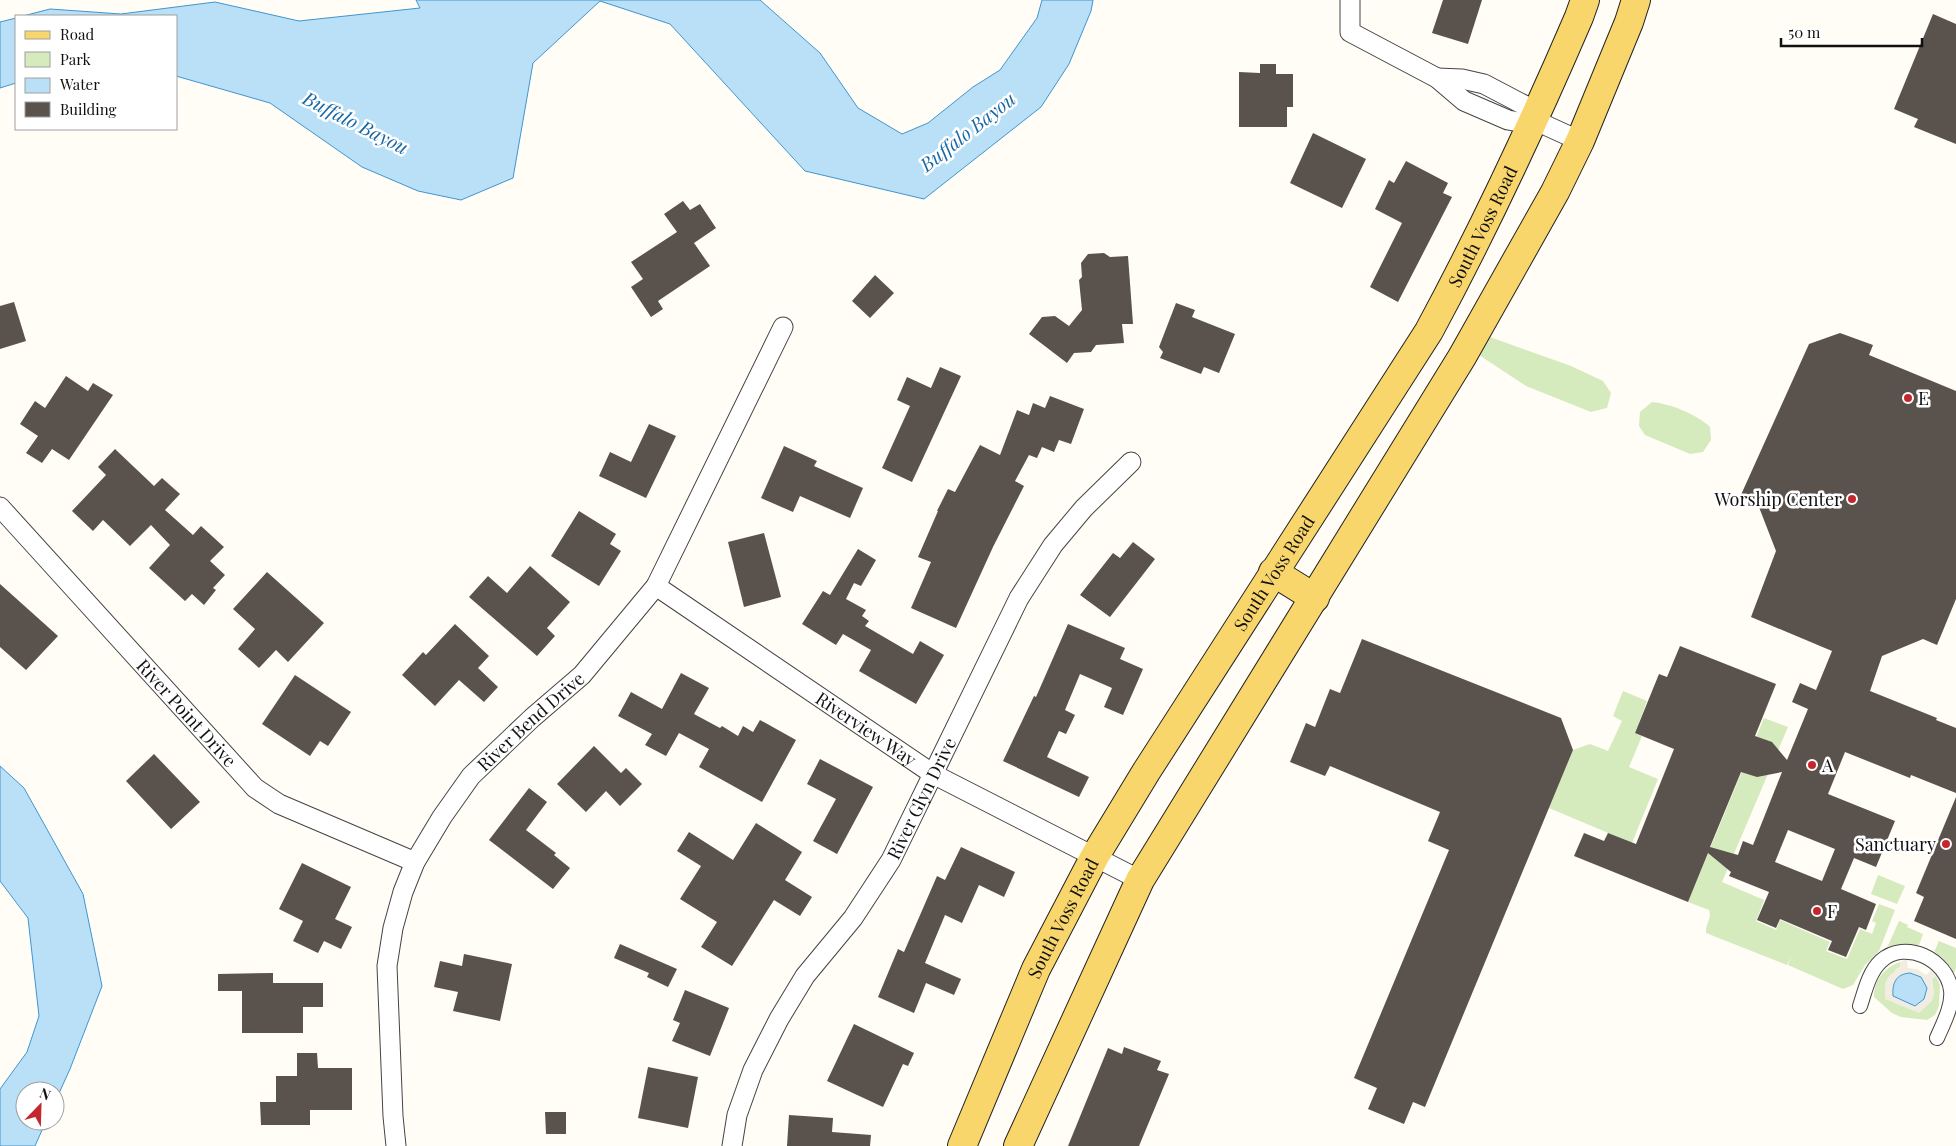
<svg xmlns="http://www.w3.org/2000/svg" width="1956" height="1146" viewBox="0 0 1956 1146" font-family="'Playfair Display',serif">
<style>
.green{fill:#d5ebbd}
.plaza{fill:#f1ede2;fill-rule:evenodd}
.water{fill:#b9e0f7;stroke:#3f96cf}
.building{fill:#5a524d;fill-rule:evenodd}
.lines{fill:none;stroke-linecap:round;stroke-linejoin:round}
.pedestrian-casing{stroke:#444;stroke-width:16}
.minor-casing{stroke:#444;stroke-width:21}
.primary-casing{stroke:#222;stroke-width:30}
.pedestrian{stroke:#fff;stroke-width:14}
.minor{stroke:#fff;stroke-width:19}
.primary{stroke:#f9d66b;stroke-width:28}
.poi-dot{fill:#c4262e;stroke:#fff;stroke-width:2}
.labels{text-anchor:middle;dominant-baseline:central;stroke-width:5;stroke-linejoin:round;paint-order:stroke}
.street-label{font-size:18px;fill:#111;stroke:#fff}
.poi-label{font-size:18px;fill:#111;stroke:#fff;text-anchor:start}
.water-label{font-size:19px;font-style:italic;fill:#1768a6;stroke:#fff}
</style>
<rect width="100%" height="100%" fill="#fffdf5"/>
<g class="green">
<polygon points="1490,337 1571,366 1603,381 1611,393 1607,408 1591,412 1526,386 1479,355"/>
<path d="M 1652,402 C 1671,404 1696,414 1710,427 L 1711,440 L 1703,452 L 1690,454 L 1645,435 L 1639,426 L 1640,412 Z"/>
<polygon points="1623,691 1647,701 1635,733 1642,736 1629,767 1658,779 1632,843 1549,808 1573,750 1590,744 1608,751 1622,721 1613,716"/>
<path d="M 1764,718 L 1788,727 L 1722,882 L 1764,900 L 1756,921 L 1776,930 L 1780,920 L 1830,942 L 1826,951 L 1847,959 L 1860,929 L 1872,934 L 1876,923 L 1872,921 L 1879,904 L 1895,910 L 1879,951 L 1865,965 L 1853,985 L 1843,989 L 1788,965 L 1791,956 L 1787,965 L 1706,933 C 1705,925 1712,918 1709,910 L 1688,902 Z"/>
<polygon points="1878,875 1905,886 1897,904 1871,894"/>
<polygon points="1899,921 1908,925 1907,927 1923,934 1919,945 1894,945 1887,948"/>
<polygon points="1939,941 1956,948 1956,968 1953,976 1943,958 1934,952"/>
<path d="M 1900,962 L 1900,967 L 1895,970 L 1931,1002 L 1934,994 L 1932,979 L 1936,976 L 1940,985 L 1939,1006 L 1935,1015 L 1927,1020 L 1901,1017 L 1892,1013 L 1874,997 C 1874,980 1884,968 1900,962 Z"/>
</g>
<path class="plaza" d="M 1904,960 L 1907,960 L 1908,968 L 1917,969 L 1926,975 L 1931,970 L 1936,976 L 1932,979 L 1934,994 L 1931,1002 L 1919,1013 L 1885,999 L 1885,983 L 1889,976 L 1900,967 L 1900,962 ZM 1910,973 L 1921,977 L 1927,988 L 1899,976 Z"/>
<g class="water">
<polygon points="416,0 760,0 820,53 858,108 902,134 928,123 973,87 1000,70 1037,18 1042,0 1093,0 1091,11 1069,64 1041,107 924,199 805,171 670,24 600,1 533,63 513,178 461,200 418,191 362,167 270,103 176,76 176,16 23,16 50,9 121,14 215,2 299,21 420,8"/>
<polygon points="16,18 16,83 0,88 0,22"/>
<polygon points="0,766 24,788 83,894 102,986 70,1069 55,1102 55,1091 25,1091 25,1121 46,1121 35,1146 0,1146 0,1089 27,1052 39,1016 28,918 0,881"/>
<path d="M 1910,973 L 1921,977 L 1927,988 L 1924,999 L 1915,1006 L 1893,996 C 1892,983 1896,974 1910,973 Z"/>
</g>
<g class="building">
<polygon points="1443,0 1482,0 1468,44 1432,33"/>
<polygon points="1933,14 1956,24 1956,144 1914,127 1918,119 1894,109"/>
<polygon points="1260,64 1276,64 1276,74 1293,74 1293,107 1287,107 1287,127 1239,127 1239,72 1260,73"/>
<polygon points="1313,133 1366,159 1342,208 1290,183"/>
<polygon points="1406,161 1448,183 1443,193 1452,197 1398,302 1370,287 1402,223 1375,209 1389,180 1394,183"/>
<polygon points="683,201 690,210 700,204 716,228 694,243 710,266 658,301 663,309 651,317 631,287 643,279 631,262 677,232 664,214"/>
<polygon points="1104,253 1110,257 1128,256 1133,324 1122,324 1124,343 1096,345 1091,352 1074,353 1067,363 1029,334 1042,317 1055,316 1069,326 1082,310 1079,280 1082,277 1081,263 1088,254"/>
<polygon points="875,275 894,293 870,318 852,301"/>
<polygon points="14,302 26,341 0,349 0,306"/>
<polygon points="1176,303 1195,310 1192,317 1235,334 1219,373 1204,367 1201,374 1160,358 1163,352 1159,347"/>
<path d="M 1840,333 L 1873,345 L 1869,355 L 1956,391 L 1956,599 L 1937,645 L 1923,639 L 1882,656 L 1870,691 L 1937,718 L 1936,720 L 1956,728 L 1956,793 L 1911,775 L 1910,778 L 1845,752 L 1828,794 L 1895,821 L 1876,867 L 1854,858 L 1841,889 L 1876,904 L 1866,930 L 1859,927 L 1846,957 L 1828,950 L 1832,941 L 1780,919 L 1776,928 L 1757,920 L 1769,892 L 1729,876 L 1731,872 L 1708,853 L 1688,902 L 1574,856 L 1584,833 L 1604,841 L 1608,833 L 1636,844 L 1674,749 L 1635,733 L 1659,674 L 1667,677 L 1680,646 L 1776,684 L 1755,736 L 1772,742 L 1787,760 L 1808,709 L 1792,702 L 1800,683 L 1816,690 L 1832,651 L 1751,617 L 1776,551 L 1757,502 L 1740,497 L 1809,344 ZM 1741,772 L 1757,777 L 1782,772 L 1753,845 L 1743,841 L 1738,855 L 1710,847 ZM 1788,830 L 1835,849 L 1822,881 L 1775,862 Z"/>
<polygon points="940,367 961,376 912,482 882,468 910,406 897,400 907,377 931,388"/>
<polygon points="66,376 88,391 93,383 113,395 69,460 52,449 42,463 26,453 38,436 20,424 35,401 45,408"/>
<polygon points="1050,396 1084,409 1071,444 1059,440 1054,452 1042,447 1037,458 1029,455 1015,481 1024,486 993,547 956,628 911,608 931,562 918,557 938,511 937,511 948,489 955,492 980,445 1000,455 1017,410 1029,415 1033,403 1045,408"/>
<polygon points="649,424 676,436 646,498 599,476 610,452 631,462"/>
<polygon points="784,446 817,461 814,466 863,488 850,518 800,496 793,512 761,498"/>
<polygon points="115,449 154,486 162,478 180,494 165,510 193,535 201,526 224,547 210,561 225,575 213,588 216,590 204,605 192,594 185,601 149,568 170,545 151,525 130,546 103,520 93,531 72,511 106,475 98,467"/>
<polygon points="579,511 616,534 610,544 621,551 599,586 551,556"/>
<polygon points="764,533 781,597 744,607 728,542"/>
<polygon points="1133,542 1155,559 1110,617 1080,595 1113,553 1120,558"/>
<polygon points="858,549 876,560 861,586 854,583 846,599 866,610 862,616 869,621 865,626 913,654 920,641 944,655 916,704 859,671 871,650 843,634 836,645 802,624 823,591 830,595"/>
<polygon points="530,566 570,602 547,628 555,636 537,656 469,597 488,576 507,593"/>
<polygon points="267,572 324,623 288,662 276,650 259,668 238,649 255,629 233,609"/>
<polygon points="0,584 58,636 26,670 0,647"/>
<polygon points="455,624 489,656 478,668 498,687 484,702 459,680 435,706 402,675 423,652 426,655"/>
<polygon points="1068,624 1125,648 1120,659 1143,669 1123,715 1104,707 1112,688 1080,674 1065,710 1075,715 1066,734 1059,731 1047,757 1089,777 1079,797 1003,761 1034,696 1036,697"/>
<polygon points="1362,639 1561,718 1573,750 1425,1107 1413,1102 1404,1124 1368,1109 1377,1088 1354,1078 1449,850 1428,841 1440,812 1330,766 1325,776 1290,762 1306,723 1315,727 1330,689 1340,693"/>
<polygon points="681,673 709,688 694,714 720,728 722,726 738,736 743,726 753,732 760,720 796,740 762,802 699,767 709,749 679,733 666,756 645,745 652,734 618,716 631,692 662,709"/>
<polygon points="295,675 351,712 328,746 320,741 310,756 262,724"/>
<polygon points="594,746 621,773 626,768 642,784 620,806 606,791 586,812 557,784"/>
<polygon points="154,754 200,802 171,829 126,781"/>
<polygon points="820,759 873,787 837,854 813,841 836,799 807,784"/>
<polygon points="529,788 547,802 526,830 556,853 554,855 570,868 553,889 489,840"/>
<polygon points="1956,797 1956,939 1914,921 1924,897 1916,893"/>
<polygon points="756,823 802,852 785,880 812,897 800,916 774,900 732,966 701,947 717,922 680,899 701,866 677,851 689,832 733,860"/>
<polygon points="961,847 1015,872 1004,897 979,885 962,923 945,915 925,963 961,979 954,995 926,983 914,1013 878,997 898,949 904,952 937,876 945,880"/>
<polygon points="302,863 351,887 335,919 352,927 341,949 324,941 318,953 293,941 303,921 279,909"/>
<polygon points="620,944 677,969 668,987 647,977 649,973 614,958"/>
<polygon points="464,954 512,964 500,1021 453,1011 458,992 434,987 440,961 462,966"/>
<polygon points="273,973 273,983 323,983 323,1007 303,1007 303,1033 242,1033 242,991 218,991 218,974"/>
<polygon points="685,990 729,1008 710,1056 672,1041 680,1023 673,1020"/>
<polygon points="854,1024 914,1053 908,1066 903,1064 883,1107 827,1081"/>
<polygon points="1124,1047 1161,1061 1157,1070 1169,1074 1139,1146 1068,1146 1108,1048 1122,1054"/>
<polygon points="297,1053 317,1053 318,1068 352,1068 352,1110 310,1110 310,1125 261,1125 260,1102 276,1102 276,1076 297,1076"/>
<polygon points="648,1067 698,1077 688,1128 638,1118"/>
<polygon points="545,1112 566,1112 566,1134 546,1134"/>
<polygon points="789,1115 833,1118 832,1132 871,1135 870,1146 787,1146"/>
</g>
<g class="lines">
<g class="pedestrian-casing">
<path id="pedestrian" d="M 1860,1006 C 1865,991 1869,972 1881,961 C 1905,939 1947,959 1951,990 C 1953,1006 1943,1024 1937,1038"/>
</g>
<g class="minor-casing">
<g id="minor">
<polyline points="1350,0 1350,32 1437,78 1464,101 1508,120 1519,122 1534,120 1580,141"/>
<polyline points="1437,78 1462,79 1484,84 1526,106 1534,120"/>
<path id="s1" d="M 0,507 L 255,788 L 279,804 L 415,862"/>
<path id="s2" d="M 656,586 L 933,774 L 1140,880"/>
<path id="s3" d="M 396,1146 L 393,1116 L 387,966 L 393,928 L 403,892 L 415,862 L 442,817 L 471,776 L 532,718 L 582,675 L 656,586 L 783,327"/>
<path id="s4" d="M 732,1146 L 737,1115 L 753,1070 L 779,1019 L 805,976 L 853,918 L 891,860 L 1019,598 L 1053,545 L 1084,508 L 1131,462"/>
</g>
</g>
<g class="primary-casing">
<g id="primary">
<polyline points="1273,572 1315,598"/>
<path id="s5" d="M 962,1146 L 1036,969 L 1095,856 L 1146,772 L 1429,331 C 1484,229 1533,124 1579,17 L 1585,0"/>
<polyline points="1018,1146 1140,880 1462,357 1555,192 1580,141 1629,22 1636,0"/>
</g>
</g>
<use href="#pedestrian" class="pedestrian"/>
<use href="#minor" class="minor"/>
<use href="#primary" class="primary"/>
</g>
<g class="poi-dot">
<circle cx="1908" cy="398" r="5"/>
<circle cx="1852" cy="499" r="5"/>
<circle cx="1812" cy="765" r="5"/>
<circle cx="1946" cy="844" r="5"/>
<circle cx="1817" cy="911" r="5"/>
</g>
<g class="labels">
<g class="street-label">
<text stroke="none"><textPath href="#s5" startOffset="1059">South Voss Road</textPath></text>
<text stroke="none"><textPath href="#s5" startOffset="654">South Voss Road</textPath></text>
<text stroke="none"><textPath href="#s1" startOffset="278">River Point Drive</textPath></text>
<text stroke="none"><textPath href="#s3" startOffset="472">River Bend Drive</textPath></text>
<text stroke="none"><textPath href="#s2" startOffset="254">Riverview Way</textPath></text>
<text stroke="none"><textPath href="#s4" startOffset="400">River Glyn Drive</textPath></text>
<text stroke="none"><textPath href="#s5" startOffset="249">South Voss Road</textPath></text>
</g>
<g class="poi-label">
<text x="1918" y="398">E</text>
<text x="1842" y="499" text-anchor="end">Worship Center</text>
<text x="1822" y="765">A</text>
<text x="1936" y="844" text-anchor="end">Sanctuary</text>
<text x="1827" y="911">F</text>
</g>
<g class="water-label">
<text transform="translate(356 122) rotate(27)">Buffalo Bayou</text>
<text transform="translate(967 131) rotate(-38)">Buffalo Bayou</text>
</g>
</g>
<rect x="15" y="15" width="162" height="115" fill="#ffffff" stroke="#a0a0a0"/>
<rect x="25" y="31" width="25" height="8" fill="#f9d66b" stroke="#a0a0a0"/>
<text x="60" y="40" font-size="15" fill="#111111">Road</text>
<rect x="25" y="52" width="25" height="15" fill="#d5ebbd" stroke="#a0a0a0"/>
<text x="60" y="65" font-size="15" fill="#111111">Park</text>
<rect x="25" y="78" width="25" height="15" fill="#b9e0f7" stroke="#a0a0a0"/>
<text x="60" y="90" font-size="15" fill="#111111">Water</text>
<rect x="25" y="102" width="25" height="15" fill="#5a524d" stroke="#a0a0a0"/>
<text x="60" y="115" font-size="15" fill="#111111">Building</text>
<g transform="translate(40 1106) rotate(23)"><circle r="24" fill="#ffffff" stroke="#a0a0a0"/>
<path d="M0-4L9 19L0 12L-9 19Z" fill="#c4262e"/>
<text y="-8" font-size="14" font-weight="bold" text-anchor="middle" fill="#111111">N</text>
</g>
<path d="M1781 38v8h141v-8" fill="none" stroke="#111111" stroke-width="2.5"/>
<text x="1788" y="38" font-size="15" fill="#111111" stroke="#ffffff" stroke-width="4" paint-order="stroke">50 m</text>
</svg>
